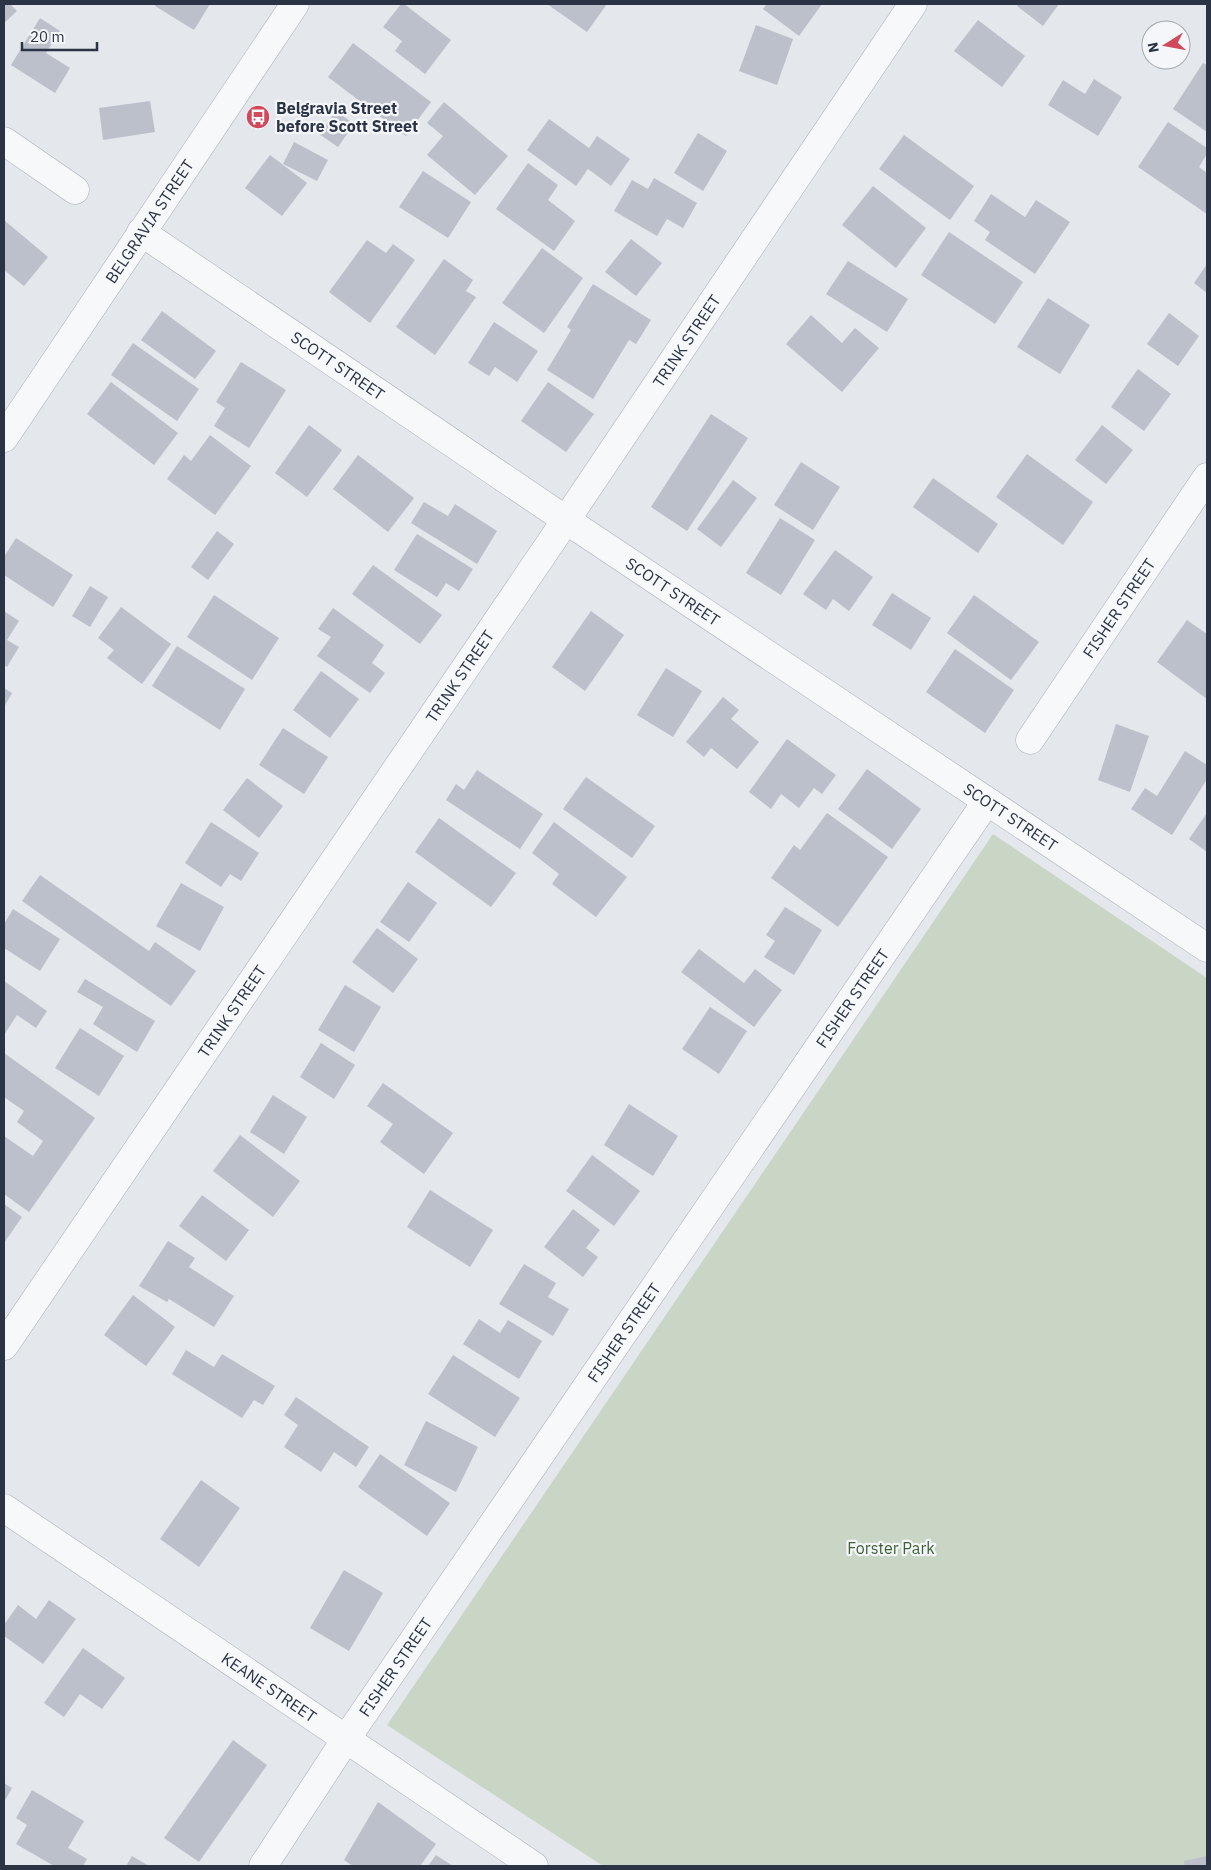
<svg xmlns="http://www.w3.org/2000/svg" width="1211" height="1870" viewBox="0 0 1211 1870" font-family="'IBM Plex Sans',sans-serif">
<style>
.green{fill:#c9d6c5}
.building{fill:#bbc0ca}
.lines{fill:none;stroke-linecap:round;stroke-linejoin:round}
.minor-casing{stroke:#a9aeb7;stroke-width:29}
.minor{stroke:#f7f8fa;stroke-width:28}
.labels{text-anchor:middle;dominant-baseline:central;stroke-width:4.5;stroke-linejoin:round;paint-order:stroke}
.poi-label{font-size:16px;font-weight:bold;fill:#2b3445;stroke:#f4f6f9;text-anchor:start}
.street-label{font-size:16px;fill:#2b3445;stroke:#f4f6f9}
.park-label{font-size:16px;fill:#3f6138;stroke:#f4f6f9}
</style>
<rect width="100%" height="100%" fill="#e4e7ec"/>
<polygon class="green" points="993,834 1207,978 1207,1866 603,1866 387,1725"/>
<g class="building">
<polygon points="4,4 10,4 17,11 4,23"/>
<polygon points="156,4 210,4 194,30 155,6"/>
<polygon points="401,4 404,4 451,40 425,74 395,51 402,41 383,27"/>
<polygon points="547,4 607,4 587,32"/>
<polygon points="767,4 822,4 799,36 763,9"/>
<polygon points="1018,4 1059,4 1043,26 1017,6"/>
<polygon points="40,18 60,31 46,53 70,68 55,93 11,65"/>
<polygon points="978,20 1025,56 1002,87 954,51"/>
<polygon points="756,25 793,39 777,85 739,71"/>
<polygon points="353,43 431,102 406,136 328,77"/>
<polygon points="1203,63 1207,65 1207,132 1173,109"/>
<polygon points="1094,79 1122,97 1098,136 1048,105 1063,80 1085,94"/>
<polygon points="150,101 155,132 103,140 99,108"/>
<polygon points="444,102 508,156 475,195 427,155 443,136 427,123"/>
<polygon points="336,111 354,124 338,147 319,134"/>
<polygon points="549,119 589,148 597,136 630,159 611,186 588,169 576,186 527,150"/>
<polygon points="1168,122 1207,148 1207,154 1199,167 1207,173 1207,214 1138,167"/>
<polygon points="698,133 727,151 703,191 674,173"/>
<polygon points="904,135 974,186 950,220 879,169"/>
<polygon points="294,142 328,160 317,181 283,164"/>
<polygon points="270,155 307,183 282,216 245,188"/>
<polygon points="528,163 558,185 548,200 575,221 554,251 496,209"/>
<polygon points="423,171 471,202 448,238 399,207"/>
<polygon points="654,178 697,203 683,228 667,219 657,236 614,211 632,180 648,189"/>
<polygon points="873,186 926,228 896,268 842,225"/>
<polygon points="991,194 1025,217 1036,200 1070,222 1035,274 985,240 990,232 974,221"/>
<polygon points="4,220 48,257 24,286 4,270"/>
<polygon points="949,232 1023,282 995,324 921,275"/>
<polygon points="631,239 662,263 636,296 605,272"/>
<polygon points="367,240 386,253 393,244 415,260 370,323 329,292"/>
<polygon points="542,248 583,278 544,333 502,303"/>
<polygon points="444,259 473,280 466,291 476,297 435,355 396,327"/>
<polygon points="848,261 908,299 887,332 826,294"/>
<polygon points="1207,264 1207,293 1194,283"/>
<polygon points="593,284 651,320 636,344 629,340 593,399 547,370 571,330 567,327"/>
<polygon points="1048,298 1090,325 1060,374 1017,347"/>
<polygon points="162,311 216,351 195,379 141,340"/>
<polygon points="1169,313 1199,336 1178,366 1147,344"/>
<polygon points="811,315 842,343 855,328 879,348 842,392 786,344"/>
<polygon points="494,322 538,351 517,382 495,367 489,376 468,363"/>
<polygon points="133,343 199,389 177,421 111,375"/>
<polygon points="241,362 286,390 249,448 214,426 225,408 216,402"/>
<polygon points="1138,369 1171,394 1144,431 1111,407"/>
<polygon points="111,382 178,433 154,465 87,414"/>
<polygon points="548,382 594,414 566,452 521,421"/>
<polygon points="711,414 748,438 687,531 651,507"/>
<polygon points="309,425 342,450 307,497 275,473"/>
<polygon points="1102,425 1133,450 1106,484 1075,460"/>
<polygon points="210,435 251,466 215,515 167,479 184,455 191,461"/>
<polygon points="1027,454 1093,502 1063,545 996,497"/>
<polygon points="358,455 414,498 388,532 333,489"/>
<polygon points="801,462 840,487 813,530 774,505"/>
<polygon points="933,478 998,524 978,553 913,507"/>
<polygon points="733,480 757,498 721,547 697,529"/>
<polygon points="424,502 448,516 455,504 497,531 477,564 411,523"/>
<polygon points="780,518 815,540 781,595 746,573"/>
<polygon points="217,531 234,544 208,580 191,567"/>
<polygon points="417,534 473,569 459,591 446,583 437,597 394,570"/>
<polygon points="16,538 73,575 53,607 4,575 4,557"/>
<polygon points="835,550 873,577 849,611 833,599 826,610 803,594"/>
<polygon points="373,565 442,615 420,644 352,594"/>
<polygon points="90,586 108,597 90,627 72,616"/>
<polygon points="892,593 931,618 911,650 872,625"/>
<polygon points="214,595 279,638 252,680 187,637"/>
<polygon points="974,595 1039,642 1011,680 947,633"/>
<polygon points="121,607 171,644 142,684 107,658 114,650 98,638"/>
<polygon points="333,608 384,645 372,663 385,673 370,693 317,656 331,637 318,629"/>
<polygon points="4,611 19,621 7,640 19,647 7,667 4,665"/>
<polygon points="591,611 624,635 585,691 552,667"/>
<polygon points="1187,620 1207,634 1207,699 1157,662"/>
<polygon points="177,646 245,689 220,730 152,686"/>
<polygon points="955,649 1014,690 985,733 926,692"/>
<polygon points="666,668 702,691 673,737 637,715"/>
<polygon points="321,671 359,699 330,738 293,710"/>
<polygon points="4,688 12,693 4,707"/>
<polygon points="723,697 739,710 731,719 759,742 737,769 711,748 704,757 686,742"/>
<polygon points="1116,724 1149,736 1130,792 1098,780"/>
<polygon points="283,728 328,757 304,794 259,765"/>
<polygon points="787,739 836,775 822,794 814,788 799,808 781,794 771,809 749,792"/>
<polygon points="1185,751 1207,765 1207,779 1172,835 1131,809 1145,788 1157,796"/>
<polygon points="867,769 921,809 892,849 838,809"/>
<polygon points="477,770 543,814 520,849 446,800 456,784 464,790"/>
<polygon points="586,777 655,826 632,858 563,809"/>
<polygon points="247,778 283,806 259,838 223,810"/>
<polygon points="827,813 888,857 838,927 771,878 794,845 800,850"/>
<polygon points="1207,813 1207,852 1189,839"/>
<polygon points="439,818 516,873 491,907 415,852"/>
<polygon points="211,822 259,853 241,881 230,874 221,887 185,863"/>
<polygon points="554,822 627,877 596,917 552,884 559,874 532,853"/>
<polygon points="40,875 149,951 155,942 196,971 171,1006 22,901"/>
<polygon points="408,882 437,903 409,942 380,922"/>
<polygon points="181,883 224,907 200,951 156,926"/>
<polygon points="785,907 822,930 794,975 764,957 775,941 766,935"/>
<polygon points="13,909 60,939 40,971 4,948 4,924"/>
<polygon points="377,928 418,959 393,993 352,962"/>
<polygon points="699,949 744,983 755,969 782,990 754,1027 681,972"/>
<polygon points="85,979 155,1021 137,1052 93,1024 103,1007 77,992"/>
<polygon points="4,981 47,1011 36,1028 17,1015 4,1035"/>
<polygon points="345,985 381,1007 354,1052 318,1030"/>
<polygon points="710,1007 747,1031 719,1074 682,1049"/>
<polygon points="80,1028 124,1056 99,1096 55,1068"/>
<polygon points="321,1043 355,1065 334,1099 300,1077"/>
<polygon points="4,1053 95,1118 29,1212 4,1194 4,1136 33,1156 43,1141 17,1122 24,1111 4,1097"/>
<polygon points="383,1083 453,1133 424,1174 380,1142 393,1124 367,1106"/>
<polygon points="273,1095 307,1117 284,1154 250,1132"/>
<polygon points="629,1104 678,1136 653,1176 604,1145"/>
<polygon points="240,1135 300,1181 273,1217 213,1171"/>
<polygon points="592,1155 640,1191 614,1226 566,1191"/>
<polygon points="430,1190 493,1230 470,1267 407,1227"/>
<polygon points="202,1195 249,1230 226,1261 179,1226"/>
<polygon points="4,1204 22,1217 4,1243"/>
<polygon points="573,1209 600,1230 586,1248 598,1257 583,1277 544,1247"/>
<polygon points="168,1241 195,1258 189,1267 234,1296 214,1327 169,1299 167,1302 139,1286"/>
<polygon points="524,1264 556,1283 548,1297 569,1309 553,1336 499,1304"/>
<polygon points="133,1295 175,1327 146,1366 104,1335"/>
<polygon points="479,1319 500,1333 508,1320 542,1341 519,1379 463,1344"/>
<polygon points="186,1350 214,1367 222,1354 275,1386 263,1405 254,1400 242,1418 172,1374"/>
<polygon points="453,1355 520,1398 495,1437 428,1394"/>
<polygon points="296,1397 369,1447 356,1467 334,1452 321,1472 284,1447 298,1425 284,1415"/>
<polygon points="426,1421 478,1447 456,1492 404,1465"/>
<polygon points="380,1454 450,1503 427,1536 358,1487"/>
<polygon points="201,1480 240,1508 199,1567 160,1539"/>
<polygon points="344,1570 383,1593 349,1651 310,1628"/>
<polygon points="49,1600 76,1619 43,1664 4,1636 4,1625 18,1605 36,1619"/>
<polygon points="83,1648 125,1678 102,1709 80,1694 64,1717 44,1703"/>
<polygon points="233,1740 267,1765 199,1862 164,1838"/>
<polygon points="4,1783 12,1788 4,1802"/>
<polygon points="32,1790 84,1821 68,1848 87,1859 83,1866 54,1866 16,1844 27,1825 16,1818"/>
<polygon points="378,1802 436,1844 420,1866 353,1866 344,1860"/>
<polygon points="436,1855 453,1866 428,1866"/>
<polygon points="132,1856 149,1866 126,1866"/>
<polygon points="1207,1856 1207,1866 1185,1866 1184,1861"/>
</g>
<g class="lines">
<g class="minor-casing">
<g id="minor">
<polyline points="4,141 75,190"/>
<path id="s1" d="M 141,232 L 566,520 L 1207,948"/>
<path id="s2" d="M 4,438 L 295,4"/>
<path id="s3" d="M 1030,740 L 1207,477"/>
<path id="s4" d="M 4,1346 L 566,520 L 913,4"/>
<path id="s5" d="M 4,1508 L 534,1866"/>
<path id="s6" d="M 263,1866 L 346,1739 L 987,801"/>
</g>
</g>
<use href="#minor" class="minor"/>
</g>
<defs>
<g id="bus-disc" transform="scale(1.25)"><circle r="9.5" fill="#d1495b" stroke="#f4f6f9"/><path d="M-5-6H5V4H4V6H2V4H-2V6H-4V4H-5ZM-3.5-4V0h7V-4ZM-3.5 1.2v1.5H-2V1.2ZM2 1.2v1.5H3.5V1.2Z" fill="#fff"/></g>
</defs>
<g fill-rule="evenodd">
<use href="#bus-disc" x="258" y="117"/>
</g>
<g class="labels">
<g class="poi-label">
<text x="276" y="108">Belgravia Street<tspan x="276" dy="18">before Scott Street</tspan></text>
</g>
<g class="street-label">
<text stroke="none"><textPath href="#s2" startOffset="261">BELGRAVIA STREET</textPath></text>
<text stroke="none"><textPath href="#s4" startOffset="1215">TRINK STREET</textPath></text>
<text stroke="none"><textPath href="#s1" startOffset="238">SCOTT STREET</textPath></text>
<text stroke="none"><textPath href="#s1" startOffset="642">SCOTT STREET</textPath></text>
<text stroke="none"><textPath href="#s3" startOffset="159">FISHER STREET</textPath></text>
<text stroke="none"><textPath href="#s4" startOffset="810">TRINK STREET</textPath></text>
<text stroke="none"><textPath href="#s1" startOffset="1048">SCOTT STREET</textPath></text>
<text stroke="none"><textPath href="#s6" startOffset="1049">FISHER STREET</textPath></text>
<text stroke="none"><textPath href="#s4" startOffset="405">TRINK STREET</textPath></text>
<text stroke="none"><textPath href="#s6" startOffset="644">FISHER STREET</textPath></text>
<text stroke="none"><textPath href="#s6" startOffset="239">FISHER STREET</textPath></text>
<text stroke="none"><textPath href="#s5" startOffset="320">KEANE STREET</textPath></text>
</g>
<g class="park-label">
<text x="891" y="1548">Forster Park</text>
</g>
</g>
<rect width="1211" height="1870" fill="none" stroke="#2b3445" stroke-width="10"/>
<g transform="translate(1166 45) rotate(259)"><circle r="24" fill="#f4f6f9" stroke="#a4a8b1"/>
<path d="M0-4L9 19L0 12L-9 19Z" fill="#d1495b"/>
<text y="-8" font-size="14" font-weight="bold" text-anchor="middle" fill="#2b3445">N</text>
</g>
<path d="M22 42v8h75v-8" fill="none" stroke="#2b3445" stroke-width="2.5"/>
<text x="30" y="42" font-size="15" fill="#2b3445" stroke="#f4f6f9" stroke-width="4" paint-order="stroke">20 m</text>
</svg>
